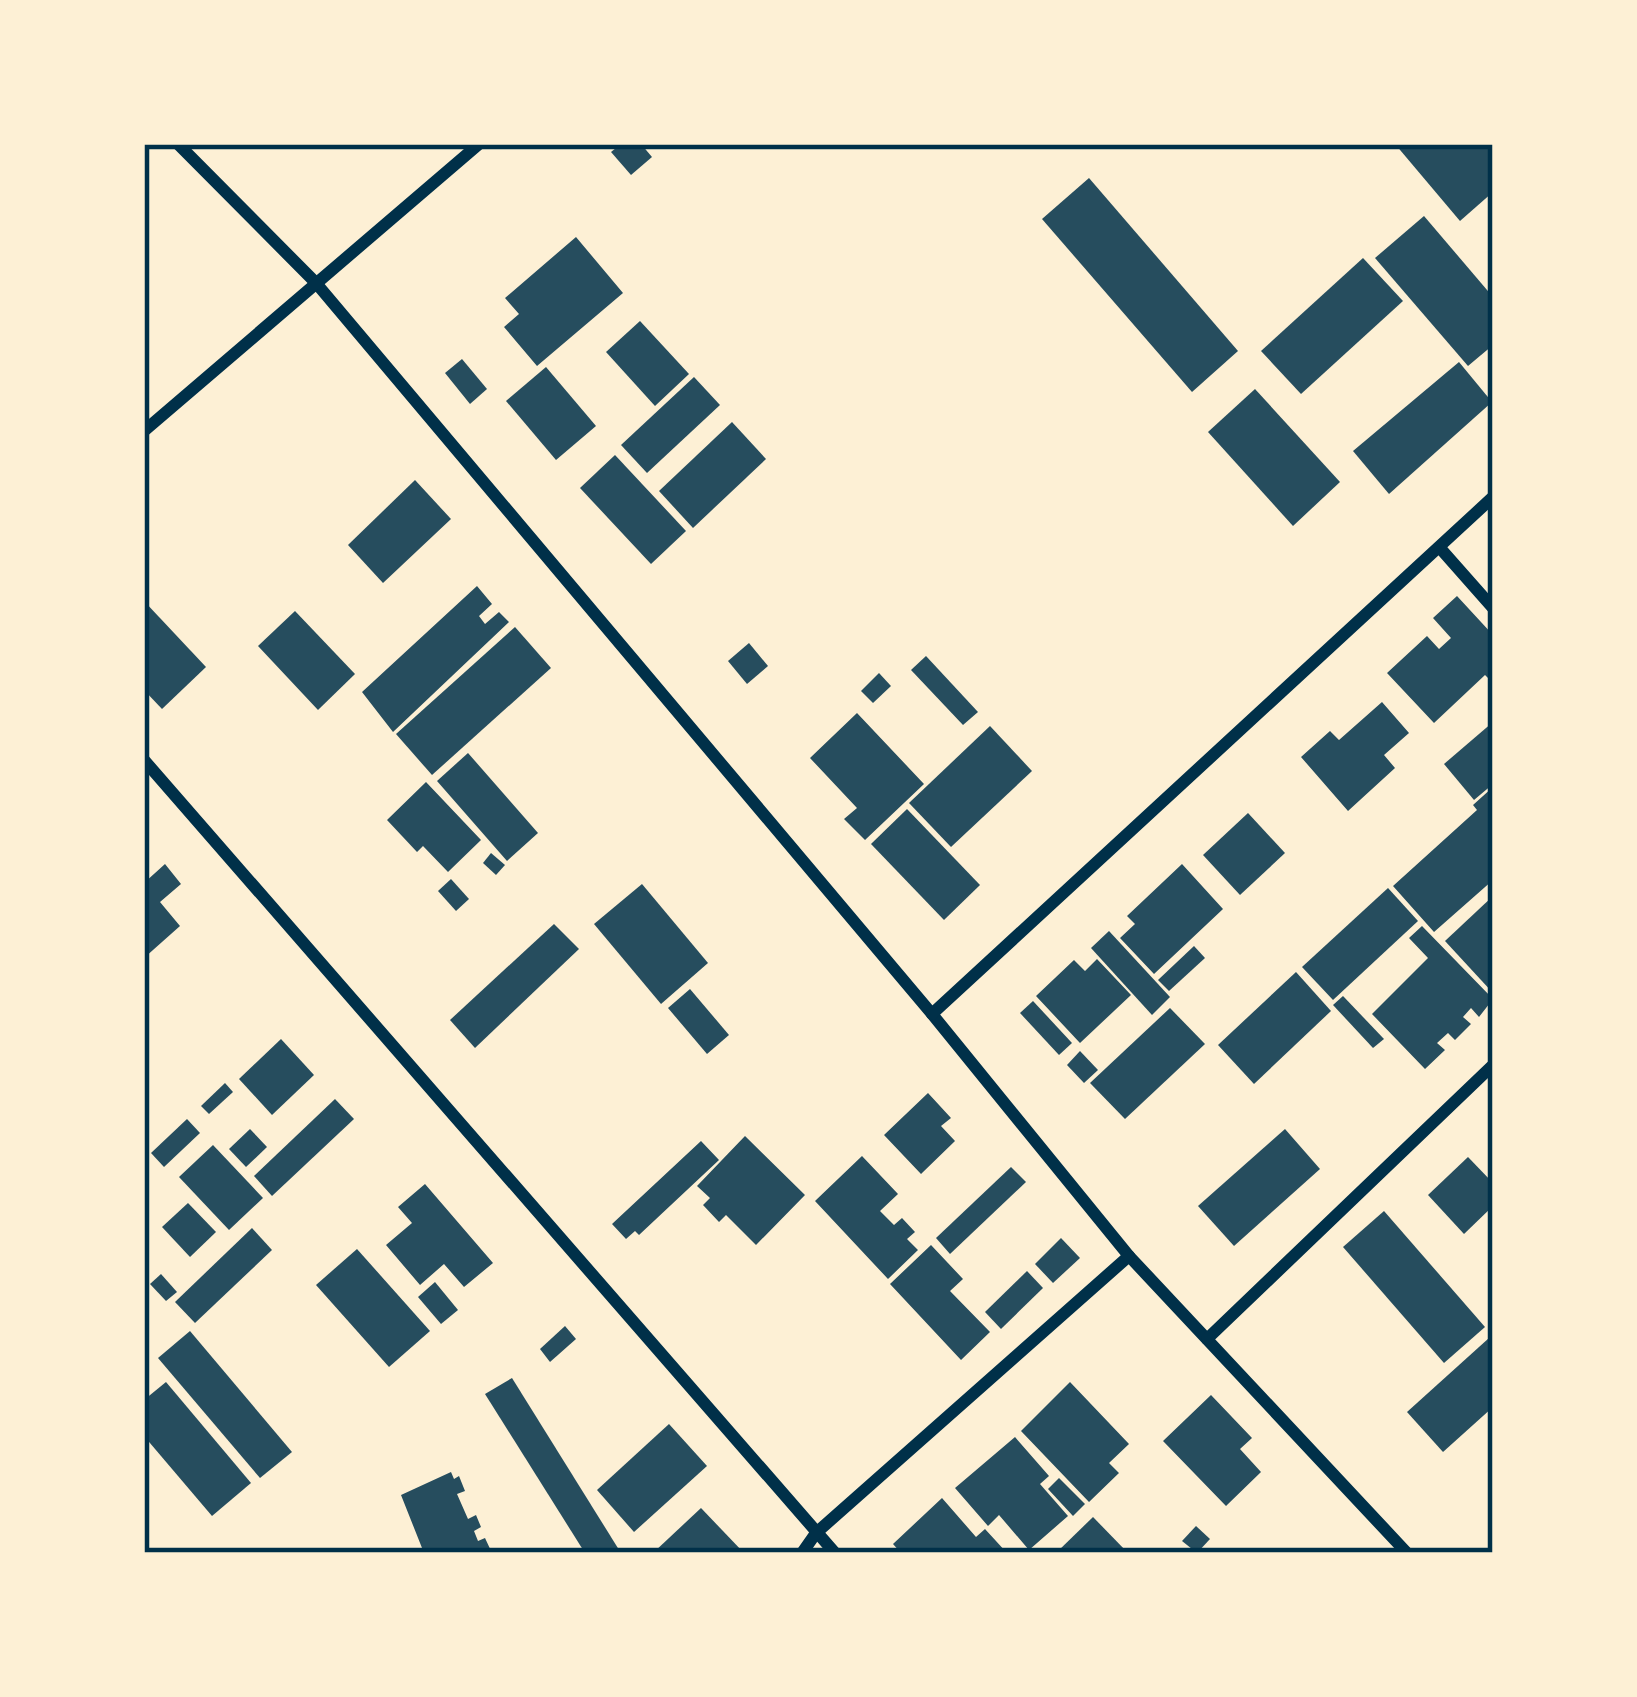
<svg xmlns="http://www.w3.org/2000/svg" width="1637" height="1697" viewBox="0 0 1637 1697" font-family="Roboto,sans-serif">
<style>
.building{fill:#264d5e}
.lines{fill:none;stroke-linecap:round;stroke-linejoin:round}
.minor{stroke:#003049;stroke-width:12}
.neatline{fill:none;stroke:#003049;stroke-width:4.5}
</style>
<rect width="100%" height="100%" fill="#fdf0d5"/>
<g class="building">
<polygon points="621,144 641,144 652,157 631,175 611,152"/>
<polygon points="1395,144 1485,144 1493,154 1493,192 1460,221"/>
<polygon points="1089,178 1238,351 1192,392 1042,219"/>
<polygon points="1424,216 1493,297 1493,345 1468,366 1375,258"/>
<polygon points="576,237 623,293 537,366 504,327 519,314 505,298"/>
<polygon points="1363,258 1403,301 1301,394 1261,351"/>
<polygon points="640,321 689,374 655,406 606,352"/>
<polygon points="462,359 487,389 470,404 445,373"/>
<polygon points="1459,362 1492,402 1389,494 1353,451"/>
<polygon points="546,367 596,426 556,460 506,401"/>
<polygon points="694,377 720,405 647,473 621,445"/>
<polygon points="1255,389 1340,482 1293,526 1208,432"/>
<polygon points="732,422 766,459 693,528 659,491"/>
<polygon points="615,455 686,531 651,564 580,488"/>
<polygon points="415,480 451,519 383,583 348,545"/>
<polygon points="477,586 492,604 479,616 485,624 499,612 509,622 393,732 362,692"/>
<polygon points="1457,596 1493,635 1493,683 1485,675 1434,723 1387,673 1427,636 1439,649 1451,638 1433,618"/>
<polygon points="144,601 206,667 162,709 144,690"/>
<polygon points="295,611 355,674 318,710 258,646"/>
<polygon points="515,627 551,668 432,775 396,734"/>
<polygon points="749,643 768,666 747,684 728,661"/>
<polygon points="926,656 978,712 963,725 911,670"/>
<polygon points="879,673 891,686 873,703 861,691"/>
<polygon points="1382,702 1409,733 1384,755 1395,768 1348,811 1301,757 1330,731 1339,740"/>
<polygon points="857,713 924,784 865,840 844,819 857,808 810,758"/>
<polygon points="1493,722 1493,784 1474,800 1444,764"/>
<polygon points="990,726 1032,771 951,847 909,803"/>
<polygon points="468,753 538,833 507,861 437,781"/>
<polygon points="426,782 481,840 448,872 423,846 417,852 387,820"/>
<polygon points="1493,787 1493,880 1434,932 1393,886 1477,810 1473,805"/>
<polygon points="907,809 980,885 944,920 871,844"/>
<polygon points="1248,813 1285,853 1240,895 1203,855"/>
<polygon points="491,853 505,865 496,875 483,863"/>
<polygon points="165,864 181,884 160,902 180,926 144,958 144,883"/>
<polygon points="1182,864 1223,909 1154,974 1120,938 1135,924 1127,916"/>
<polygon points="451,879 469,899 456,911 438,891"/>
<polygon points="642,884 708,963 661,1004 594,924"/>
<polygon points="1388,888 1418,921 1333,1000 1302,967"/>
<polygon points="1493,896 1493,993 1445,941"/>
<polygon points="554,924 579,949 475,1048 450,1020"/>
<polygon points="1422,926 1493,999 1479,1017 1471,1008 1463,1017 1471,1024 1455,1040 1448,1033 1437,1043 1445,1050 1425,1069 1372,1014 1428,958 1409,938"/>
<polygon points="1109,931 1170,997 1152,1015 1091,948"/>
<polygon points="1194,946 1205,958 1169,991 1158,980"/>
<polygon points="1097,959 1131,995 1080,1043 1036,996 1074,960 1085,971"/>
<polygon points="1296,972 1331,1011 1254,1084 1218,1045"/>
<polygon points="690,989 729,1035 707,1054 668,1008"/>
<polygon points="1343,996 1384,1039 1373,1048 1333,1005"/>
<polygon points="1033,1001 1072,1043 1059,1055 1020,1013"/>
<polygon points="1170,1008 1205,1044 1125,1119 1090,1083"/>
<polygon points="281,1039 314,1075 272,1115 239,1079"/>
<polygon points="1080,1051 1098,1070 1084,1083 1067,1065"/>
<polygon points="225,1083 233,1092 209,1114 201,1106"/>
<polygon points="928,1093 951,1118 941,1126 955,1141 921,1174 884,1135"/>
<polygon points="335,1099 354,1119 272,1196 254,1176"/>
<polygon points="187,1119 200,1133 164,1167 151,1153"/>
<polygon points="250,1129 267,1147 246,1167 229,1149"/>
<polygon points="1285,1129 1320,1169 1234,1246 1198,1206"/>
<polygon points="745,1136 805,1195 756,1245 726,1215 719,1222 703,1205 710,1198 697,1186"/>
<polygon points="701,1141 719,1160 639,1235 635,1231 626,1239 612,1224"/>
<polygon points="213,1145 263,1198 229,1230 179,1177"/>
<polygon points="862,1156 898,1194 880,1211 894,1225 902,1218 915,1232 907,1239 918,1250 888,1279 815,1201"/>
<polygon points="1468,1157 1493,1183 1493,1206 1464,1234 1428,1195"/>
<polygon points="1011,1167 1026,1182 950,1254 936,1238"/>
<polygon points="425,1184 493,1263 464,1287 444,1264 420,1285 386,1245 412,1223 398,1207"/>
<polygon points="188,1203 216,1232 190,1257 162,1227"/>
<polygon points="1384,1211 1485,1327 1444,1363 1343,1247"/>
<polygon points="252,1228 272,1250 195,1323 175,1302"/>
<polygon points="1061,1238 1080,1258 1053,1283 1035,1264"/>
<polygon points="931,1245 963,1279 950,1291 990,1332 961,1360 890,1284"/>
<polygon points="357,1249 430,1331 389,1367 316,1285"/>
<polygon points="1027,1271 1043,1288 1001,1329 985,1312"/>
<polygon points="161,1274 177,1292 166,1301 150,1284"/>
<polygon points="435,1282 458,1310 441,1324 418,1297"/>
<polygon points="565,1326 576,1339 550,1362 540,1349"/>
<polygon points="190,1331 292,1452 260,1478 158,1358"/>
<polygon points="1489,1338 1493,1342 1493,1407 1443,1452 1407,1412"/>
<polygon points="512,1378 621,1553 585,1553 485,1394"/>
<polygon points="166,1382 251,1483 212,1516 144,1436 144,1400"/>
<polygon points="1070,1382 1129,1444 1109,1463 1119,1473 1089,1502 1021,1431"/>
<polygon points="1211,1395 1252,1438 1240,1449 1261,1472 1226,1506 1163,1441"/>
<polygon points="669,1424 707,1466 634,1532 597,1490"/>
<polygon points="1015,1437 1049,1476 1040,1484 1068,1516 1029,1550 999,1515 988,1526 955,1488"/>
<polygon points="451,1472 454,1479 459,1476 465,1491 457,1494 468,1519 476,1515 481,1527 474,1531 478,1541 485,1538 492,1553 424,1553 401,1495"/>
<polygon points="1059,1478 1085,1504 1073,1516 1048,1489"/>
<polygon points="942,1498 976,1537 985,1529 1007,1553 901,1553 893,1544"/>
<polygon points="701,1508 744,1553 653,1553"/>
<polygon points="1093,1517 1128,1553 1056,1553"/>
<polygon points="1196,1526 1210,1539 1197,1553 1182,1541"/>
</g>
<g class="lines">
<g class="minor">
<polyline points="178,144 316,283 932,1014 1129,1256 1407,1553"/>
<polyline points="144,431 479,144"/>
<polyline points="1440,548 1493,608"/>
<polyline points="144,760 835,1553"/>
<polyline points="932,1014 1493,497"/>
<polyline points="1207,1339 1493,1065"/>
<polyline points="802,1553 816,1533 1129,1256"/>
</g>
</g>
<rect width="1637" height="1697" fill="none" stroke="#fdf0d5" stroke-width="294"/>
<rect x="147" y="147" width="1343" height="1403" class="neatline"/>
</svg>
